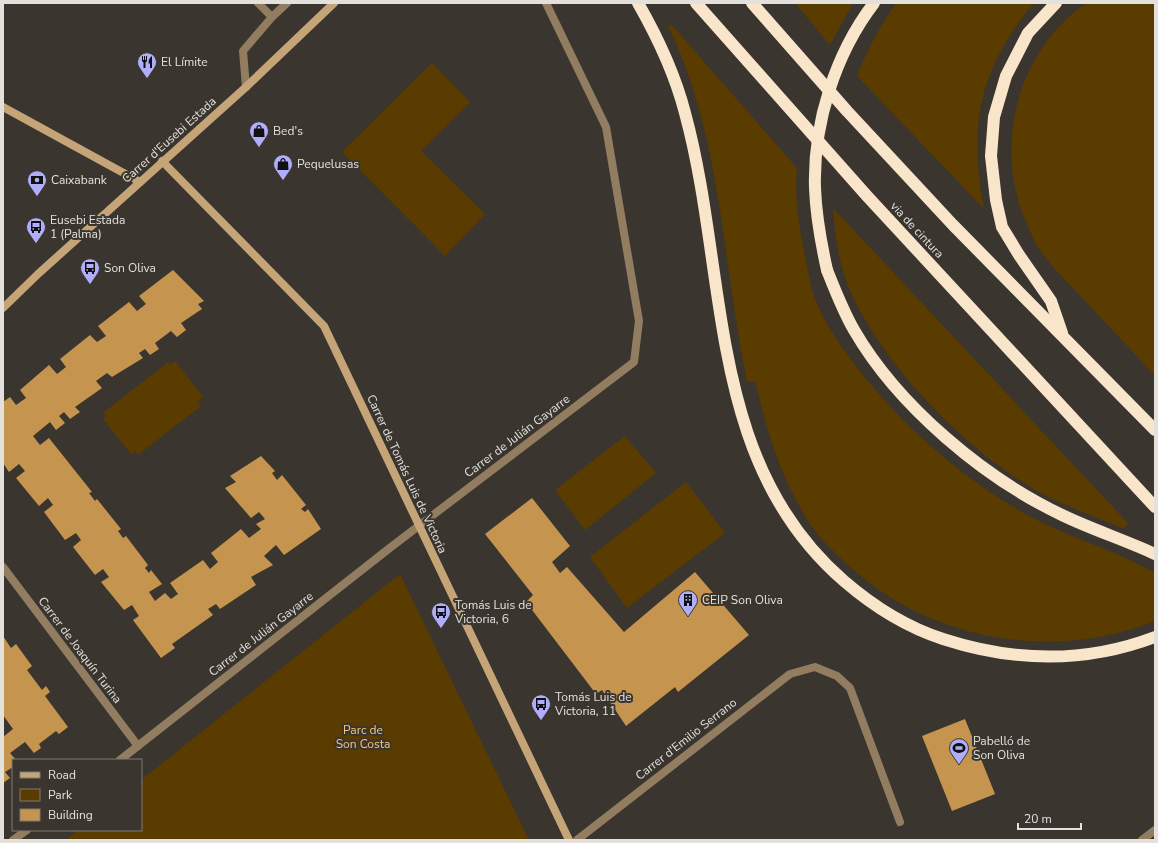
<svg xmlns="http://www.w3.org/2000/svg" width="1158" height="843" viewBox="0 0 1158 843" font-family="'Nunito Sans',sans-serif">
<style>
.green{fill:#5a3b00}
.building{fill:#c5954f}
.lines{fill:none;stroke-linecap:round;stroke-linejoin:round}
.street{stroke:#927d61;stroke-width:8}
.secondary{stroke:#c5a578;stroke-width:8}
.highway{stroke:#f9e5ca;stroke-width:12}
.highway-bridge{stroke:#f9e5ca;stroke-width:12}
.labels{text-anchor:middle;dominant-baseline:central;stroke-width:4;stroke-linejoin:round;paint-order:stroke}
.poi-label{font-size:12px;fill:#e4e1dd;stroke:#3a352f;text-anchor:start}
.street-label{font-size:12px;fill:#e4e1dd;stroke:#3a352f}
.park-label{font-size:12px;fill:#f9c67c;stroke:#3a352f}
</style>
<rect width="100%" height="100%" fill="#3a352f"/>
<g class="green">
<polygon points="795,3 853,3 830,45"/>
<path d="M 896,3 L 1034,3 C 979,69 968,125 984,209 L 857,76 C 867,50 880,26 896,3 Z"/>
<path d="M 1087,3 L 1155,3 L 1155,376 C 1133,352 1111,329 1089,305 C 1071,286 1052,268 1037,246 C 1033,239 1030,231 1027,224 C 1008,182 1007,138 1020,94 C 1031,59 1056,22 1087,3 Z"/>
<path d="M 672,25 L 797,168 C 794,200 800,230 806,261 C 808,273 811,287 815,299 C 826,327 845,352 863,375 C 907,429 958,474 1017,509 C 1060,535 1108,547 1152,571 L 1155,575 L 1155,621 C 1052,662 929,641 847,564 C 834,552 820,539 810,524 C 780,477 768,434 755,381 L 747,381 C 722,262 722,136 668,26 Z"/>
<polygon points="432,63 470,102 421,151 485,214 445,256 342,152"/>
<path d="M 833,208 L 1128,523 L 1124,529 C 1101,519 1077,510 1054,500 C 978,463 886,370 851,293 C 839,266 835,237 833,208 Z"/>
<polygon points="175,361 203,397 198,401 201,406 138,455 135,451 131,454 103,419 106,416 103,413 168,362 170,365"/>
<polygon points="625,436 656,473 585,530 555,490"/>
<polygon points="686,482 725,533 627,608 590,557"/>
<polygon points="400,574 529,840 66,840 78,830 141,830 141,780"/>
</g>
<g class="building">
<polygon points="173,270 204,301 198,304 202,309 181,323 186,330 177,337 171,331 155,343 159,349 150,355 145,349 139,353 143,358 112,377 107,373 96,381 102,388 75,407 80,412 70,419 64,412 59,416 65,423 56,430 50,422 33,436 40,445 49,438 92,492 89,493 95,501 97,499 121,529 118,531 123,538 126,536 148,565 145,568 149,573 151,570 162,584 149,592 155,601 165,593 171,599 178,594 170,583 203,560 210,569 218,562 211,553 241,529 249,538 261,529 256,524 265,519 259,512 251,518 225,488 236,482 230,476 261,456 275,471 272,473 277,480 282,475 306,505 301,509 305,512 308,509 321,529 284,555 276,545 264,556 273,565 251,577 256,585 220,609 216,604 208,609 213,615 172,644 175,648 161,658 133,620 139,616 132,605 124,610 101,582 109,577 103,569 95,575 73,547 81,540 76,533 65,540 44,512 53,505 48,498 39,506 16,478 25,471 19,464 9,472 3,463 3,402 10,397 16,405 26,398 20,390 49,365 57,374 66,367 60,359 90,335 97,342 106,336 98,326 129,302 137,311 146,304 139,296"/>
<polygon points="532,498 570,546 552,562 560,573 567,567 624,632 695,572 749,635 678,692 675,687 626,726 602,690 596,694 526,602 533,595 485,534"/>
<polygon points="3,636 11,648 16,644 32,666 27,670 42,690 46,686 50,692 45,696 68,727 59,734 56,731 39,744 41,748 34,753 25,742 10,753 16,760 13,760 13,767 5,772 10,778 3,783 3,737 13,729 3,715"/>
<polygon points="965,719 995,794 952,811 922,736"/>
</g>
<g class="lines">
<g class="street">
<polyline points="258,3 272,17"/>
<polyline points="246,87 243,51 272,17 287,3"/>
<polyline points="3,567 138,746"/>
<polyline points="120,760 391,547 634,362 639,321 606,127 546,3"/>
<polyline points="13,840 27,830"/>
<polyline points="577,840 790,674 815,667 837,676 850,688 900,822"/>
<polyline points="1142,840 1155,830"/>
</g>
<g class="secondary">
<polyline points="3,107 140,182"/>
<polyline points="162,161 324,326 569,840"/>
<polyline points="3,308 38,274 246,87 334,3"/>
</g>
<g class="highway">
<path d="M 638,3 C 658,38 675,74 685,113 C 729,274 705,461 844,581 C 873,606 906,627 943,639 C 1014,662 1084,664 1155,637"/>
<polyline points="696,3 867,196 1155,507"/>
<polyline points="752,3 847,111 953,225 1155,430"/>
<polyline points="1056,3 1028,33 1006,76 994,117 991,156 996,200 1002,227 1019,255 1051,301 1062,333"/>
<path d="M 827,270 C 835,290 843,311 854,330 C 898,406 984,478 1062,515 C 1093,530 1125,540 1155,554"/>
</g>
<path class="highway-bridge" d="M 827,270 C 821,243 816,216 815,188 C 813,124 835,54 874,3"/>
</g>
<defs>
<g id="restaurant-pin" transform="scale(1)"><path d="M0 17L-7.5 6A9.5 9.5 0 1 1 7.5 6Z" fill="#b0aefa" stroke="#3a352f"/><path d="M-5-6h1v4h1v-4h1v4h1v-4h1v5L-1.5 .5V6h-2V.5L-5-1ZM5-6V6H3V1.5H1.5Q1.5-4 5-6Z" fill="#111"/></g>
<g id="shop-pin" transform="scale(1)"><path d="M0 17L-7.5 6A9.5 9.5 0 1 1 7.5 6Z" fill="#b0aefa" stroke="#3a352f"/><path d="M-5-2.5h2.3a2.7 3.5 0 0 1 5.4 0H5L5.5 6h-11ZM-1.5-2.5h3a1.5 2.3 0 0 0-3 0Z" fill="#111"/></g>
<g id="bank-pin" transform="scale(1)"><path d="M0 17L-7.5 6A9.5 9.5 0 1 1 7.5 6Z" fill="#b0aefa" stroke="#3a352f"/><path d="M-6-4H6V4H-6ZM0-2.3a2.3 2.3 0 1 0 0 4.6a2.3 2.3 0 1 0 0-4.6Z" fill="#111"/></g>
<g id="bus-pin" transform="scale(1)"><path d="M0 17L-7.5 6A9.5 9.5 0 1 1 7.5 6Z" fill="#b0aefa" stroke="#3a352f"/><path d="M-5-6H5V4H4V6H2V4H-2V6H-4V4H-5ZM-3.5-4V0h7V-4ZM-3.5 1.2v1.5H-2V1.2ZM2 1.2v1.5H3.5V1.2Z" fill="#111"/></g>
<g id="building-pin" transform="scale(1)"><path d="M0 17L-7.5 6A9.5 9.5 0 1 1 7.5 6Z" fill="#b0aefa" stroke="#3a352f"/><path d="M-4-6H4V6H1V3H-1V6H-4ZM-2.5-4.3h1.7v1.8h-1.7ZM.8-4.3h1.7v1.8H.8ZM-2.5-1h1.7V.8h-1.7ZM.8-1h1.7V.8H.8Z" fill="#111"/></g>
<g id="stadium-pin" transform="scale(1)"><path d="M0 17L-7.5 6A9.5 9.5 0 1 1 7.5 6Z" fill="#b0aefa" stroke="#3a352f"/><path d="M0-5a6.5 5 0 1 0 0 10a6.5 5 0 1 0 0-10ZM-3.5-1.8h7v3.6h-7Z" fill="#111"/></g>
</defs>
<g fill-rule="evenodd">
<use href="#restaurant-pin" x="147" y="62"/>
<use href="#shop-pin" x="259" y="131"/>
<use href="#shop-pin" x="283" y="164"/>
<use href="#bank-pin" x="37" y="180"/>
<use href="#bus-pin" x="36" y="227"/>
<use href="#bus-pin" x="90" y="268"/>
<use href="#building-pin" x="688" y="600"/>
<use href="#bus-pin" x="441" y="612"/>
<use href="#bus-pin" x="541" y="704"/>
<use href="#stadium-pin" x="959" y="748"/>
</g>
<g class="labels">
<g class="poi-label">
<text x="161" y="62">El Límite</text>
<text x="273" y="131">Bed's</text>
<text x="297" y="164">Pequelusas</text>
<text x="51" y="180">Caixabank</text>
<text x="50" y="220">Eusebi Estada<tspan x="50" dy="14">1 (Palma)</tspan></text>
<text x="104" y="268">Son Oliva</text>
<text x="702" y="600">CEIP Son Oliva</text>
<text x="455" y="605">Tomás Luis de<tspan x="455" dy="14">Victoria, 6</tspan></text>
<text x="555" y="697">Tomás Luis de<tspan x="555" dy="14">Victoria, 11</tspan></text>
<text x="973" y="741">Pabelló de<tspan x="973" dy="14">Son Oliva</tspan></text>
</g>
<g class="street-label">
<text transform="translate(169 140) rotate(-42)">Carrer d'Eusebi Estada</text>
<text transform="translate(917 230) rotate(47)">via de cintura</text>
<text transform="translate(517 436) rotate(-37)">Carrer de Julián Gayarre</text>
<text transform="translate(407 474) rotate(65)">Carrer de Tomás Luis de Victoria</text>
<text transform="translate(261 634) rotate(-38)">Carrer de Julián Gayarre</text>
<text transform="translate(80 650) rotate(53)">Carrer de Joaquín Turina</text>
<text transform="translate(686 739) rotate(-38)">Carrer d'Emilio Serrano</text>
</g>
<g class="park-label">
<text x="363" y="730">Parc de<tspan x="363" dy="14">Son Costa</tspan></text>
</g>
</g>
<rect width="1158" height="843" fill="none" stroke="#e4e1dd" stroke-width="8"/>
<rect x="12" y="759" width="130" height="72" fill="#3a352f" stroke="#7e7a75"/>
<rect x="20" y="772" width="20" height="6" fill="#c5a578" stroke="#7e7a75"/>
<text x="48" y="779" font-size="12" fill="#e4e1dd">Road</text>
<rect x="20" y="789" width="20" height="12" fill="#5a3b00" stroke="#7e7a75"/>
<text x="48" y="799" font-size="12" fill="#e4e1dd">Park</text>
<rect x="20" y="809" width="20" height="12" fill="#c5954f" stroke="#7e7a75"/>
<text x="48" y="819" font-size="12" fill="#e4e1dd">Building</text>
<path d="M1018 823v6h63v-6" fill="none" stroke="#e4e1dd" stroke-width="2"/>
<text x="1024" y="823" font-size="12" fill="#e4e1dd" stroke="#3a352f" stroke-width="3" paint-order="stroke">20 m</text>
</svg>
